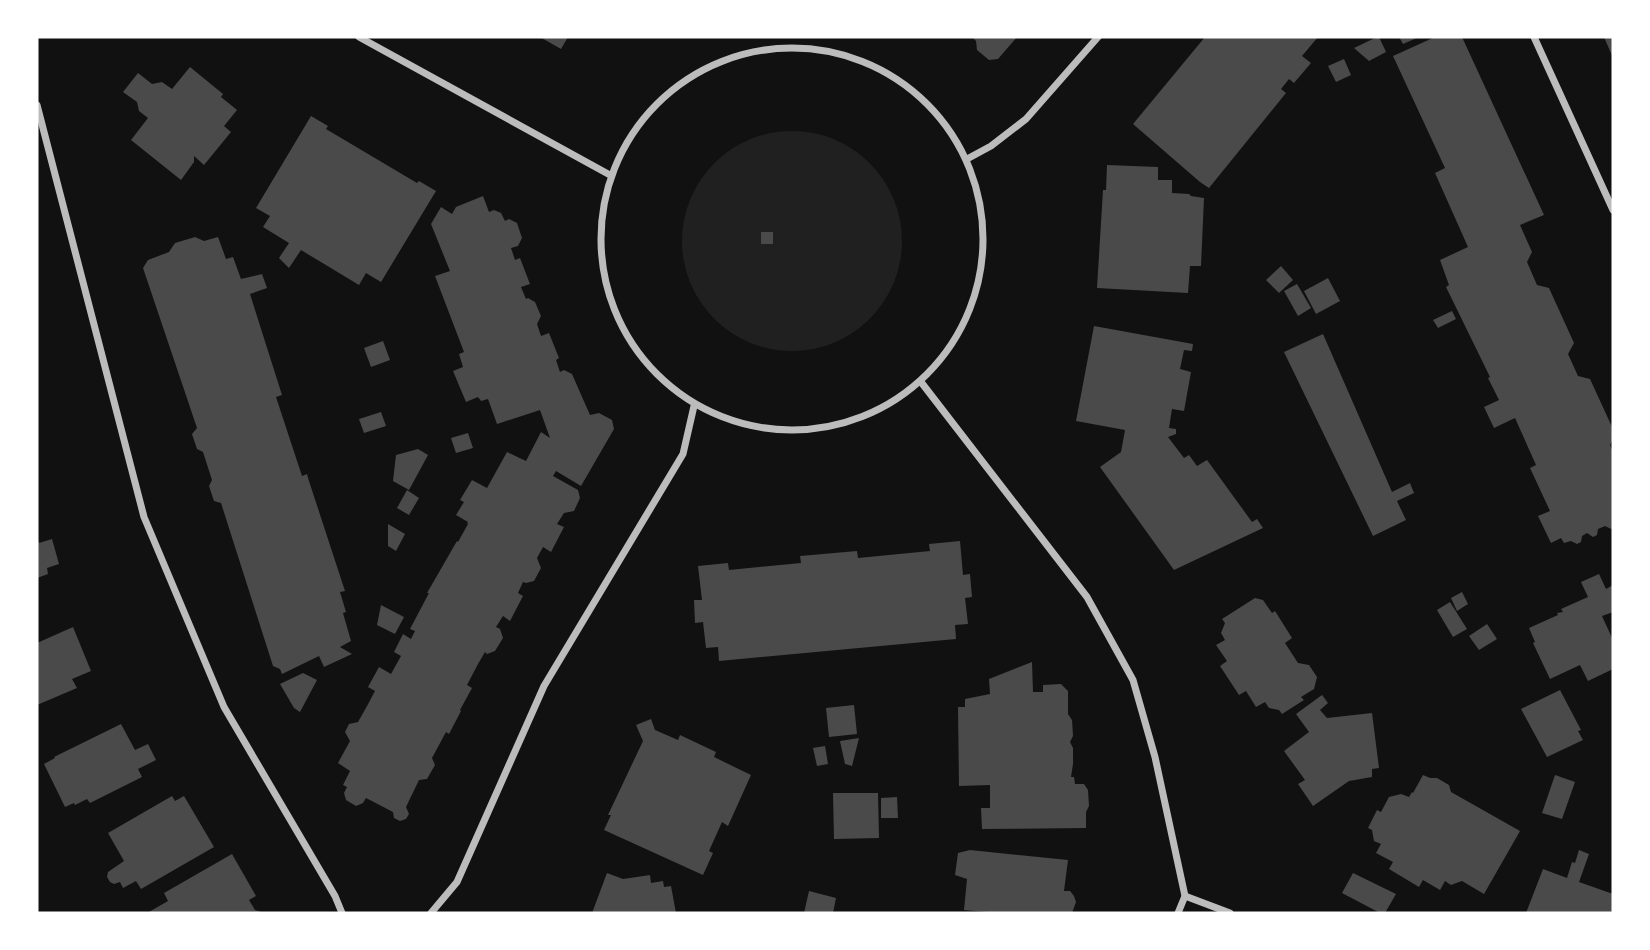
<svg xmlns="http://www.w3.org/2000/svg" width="1650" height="950" viewBox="0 0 1650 950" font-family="'Zilla Slab',serif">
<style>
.green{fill:#202020}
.building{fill:#4a4a4a}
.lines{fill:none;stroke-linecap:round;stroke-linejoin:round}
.minor{stroke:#bcbcbc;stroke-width:7}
</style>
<rect width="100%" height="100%" fill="#111"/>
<circle class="green" cx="792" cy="241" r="110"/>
<g class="building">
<polygon points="540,37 568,37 561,49"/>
<polygon points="972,37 1017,37 998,59 989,60 977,50 976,41"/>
<polygon points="1205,37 1318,37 1302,56 1311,63 1294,83 1289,79 1281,89 1286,93 1209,188 1200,182 1133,124"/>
<polygon points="1377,37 1379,37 1386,52 1369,61 1354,48"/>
<polygon points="1399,37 1419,37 1403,44"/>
<polygon points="1435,37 1462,37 1544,215 1520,225 1532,252 1527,262 1537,285 1549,288 1574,343 1568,354 1578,376 1590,379 1613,429 1613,439 1610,445 1613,452 1613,528 1611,529 1605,526 1598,529 1597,535 1593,537 1587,533 1582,536 1581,542 1577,544 1571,541 1564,543 1561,538 1551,543 1538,516 1550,511 1530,468 1536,465 1515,418 1494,428 1484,407 1499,400 1488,378 1490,377 1446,287 1449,285 1440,260 1468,247 1435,173 1445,168 1393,56"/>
<polygon points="1604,37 1613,37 1613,58"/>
<polygon points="1344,59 1351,75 1336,82 1328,66"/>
<polygon points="190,67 223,94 221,97 237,110 224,126 231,132 204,165 194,156 194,162 181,180 131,140 148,118 139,111 137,102 123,92 138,73 152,84 162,82 172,89"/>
<polygon points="311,116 328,126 326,129 417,183 419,181 436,191 381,282 366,273 359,285 301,250 289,268 279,258 289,243 263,227 270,216 256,208"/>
<polygon points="1107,165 1158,167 1158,180 1172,180 1172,193 1189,194 1191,196 1204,198 1201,266 1190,266 1188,293 1097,288 1103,190 1106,190"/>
<polygon points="483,196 489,212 494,210 501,213 505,221 509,219 517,223 522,238 518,246 511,248 515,260 520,258 530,284 521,287 526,299 528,298 535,302 541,316 537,324 541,336 549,333 559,358 556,360 560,372 564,370 572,374 590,415 599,413 612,420 614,429 581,486 556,471 553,476 578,490 580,498 574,511 564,513 557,524 564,527 551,552 543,547 537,558 541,568 534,581 526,583 523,582 518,593 523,596 510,621 503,616 496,627 500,629 503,638 495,651 487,654 485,652 478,664 467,685 472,688 460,710 461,711 449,734 446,732 432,758 435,765 427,779 419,780 406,807 409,814 406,819 400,821 394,818 393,812 366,798 363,803 356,806 346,800 344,793 347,787 343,785 350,771 338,763 350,741 345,732 349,724 358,722 367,706 375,691 368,687 379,667 391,674 401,656 394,652 403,634 411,639 415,631 410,629 429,593 427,593 457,541 458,542 468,524 467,523 468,522 456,515 464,502 460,500 472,480 487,488 507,452 526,461 541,432 550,438 540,410 497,424 488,399 481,401 478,397 466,402 453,371 463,367 459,354 464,352 435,276 450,271 431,224 441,207 452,214 456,207"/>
<rect x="761" y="232" width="12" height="12"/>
<polygon points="195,237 204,241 218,237 226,259 233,257 241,279 262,274 267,288 250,294 282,395 276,397 302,476 307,474 308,478 345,591 340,592 346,612 343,613 351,641 340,647 352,654 324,667 319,656 282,674 280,669 273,666 221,503 214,501 209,486 212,480 203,452 197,449 192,434 197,428 143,268 148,260 169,252 175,243"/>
<polygon points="1281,266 1293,280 1279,293 1266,280"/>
<polygon points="1328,278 1340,301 1316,314 1304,291"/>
<polygon points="1297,284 1311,308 1298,316 1284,291"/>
<polygon points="1452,311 1456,319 1438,328 1433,320"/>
<polygon points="1094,326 1193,344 1192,351 1184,350 1180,369 1191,372 1184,411 1172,409 1169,428 1176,429 1176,434 1168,437 1184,458 1189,455 1197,466 1207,460 1252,522 1257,519 1263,528 1174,570 1100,467 1121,452 1125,430 1076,421"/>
<polygon points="1323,334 1392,492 1410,483 1414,493 1397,501 1406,520 1373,536 1284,352"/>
<polygon points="383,341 390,360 371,367 364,348"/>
<polygon points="381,412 386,426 364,433 359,419"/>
<polygon points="468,433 473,448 456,453 451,438"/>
<polygon points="418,449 428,455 409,490 393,481 396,455"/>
<polygon points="407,490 419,498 409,515 397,508"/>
<polygon points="388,524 405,534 396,551 388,546"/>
<polygon points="37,537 39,543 52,539 59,564 47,568 48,574 37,578"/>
<polygon points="960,541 963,575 970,574 972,597 965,598 968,624 955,625 956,639 719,661 718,647 706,648 703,622 695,623 694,600 702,600 698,566 728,563 729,570 801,563 800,556 857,551 858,558 930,551 929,544"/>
<polygon points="1599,574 1606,589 1613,585 1613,612 1602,616 1613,640 1613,669 1588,681 1580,665 1550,679 1533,643 1535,642 1529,628 1558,615 1557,613 1563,612 1561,609 1588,597 1581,582"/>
<polygon points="1462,592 1468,604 1457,611 1451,598"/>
<polygon points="1255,598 1263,600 1272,613 1275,611 1292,638 1285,643 1298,663 1309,665 1317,677 1314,689 1301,697 1304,700 1282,714 1279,710 1269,708 1265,702 1256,707 1246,691 1239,695 1220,666 1227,661 1216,645 1225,640 1221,633 1225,623 1222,619"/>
<polygon points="1450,602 1467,629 1453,637 1437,610"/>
<polygon points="381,605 404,617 395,634 377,625"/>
<polygon points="1487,624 1497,639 1479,650 1469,636"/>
<polygon points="73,627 91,671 72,679 77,688 37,705 37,643"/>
<polygon points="1032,662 1033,692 1043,692 1043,685 1061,684 1068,691 1068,714 1072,720 1073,736 1070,742 1073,748 1073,764 1071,777 1074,777 1075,784 1084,784 1088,790 1089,806 1086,812 1086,828 982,829 981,808 990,808 990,785 959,786 958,707 965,707 965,699 990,694 989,679"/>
<polygon points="303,673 317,680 300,712 294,708 280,684"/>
<polygon points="1560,690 1581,730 1578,731 1583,740 1547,757 1521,709"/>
<polygon points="1322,695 1328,703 1320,710 1327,718 1372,713 1379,768 1372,769 1372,777 1349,781 1313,806 1298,784 1305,780 1284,751 1309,732 1296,714"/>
<polygon points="854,705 857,734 829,737 826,708"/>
<polygon points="651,719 655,730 678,740 680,735 716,752 714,757 751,775 728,826 722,822 709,851 713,853 703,875 604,830 611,815 608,815 643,741 636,725"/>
<polygon points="121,724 135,750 148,744 156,760 138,769 142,777 90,803 87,799 75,805 74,803 65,807 44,764 55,758 54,757"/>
<polygon points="859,738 852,766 845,764 840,741"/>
<polygon points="825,746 828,764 817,766 813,748"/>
<polygon points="1423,775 1430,778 1437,778 1449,785 1451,792 1520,831 1484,894 1462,881 1451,885 1445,881 1440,890 1423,880 1419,887 1389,869 1393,862 1376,853 1381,844 1374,841 1372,830 1368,828 1377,810 1381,812 1389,797 1401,794 1409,797 1412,792 1413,793"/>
<polygon points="1555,775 1575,782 1562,819 1542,813"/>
<polygon points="833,793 878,793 879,838 834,839"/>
<polygon points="172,796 175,801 184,796 214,847 141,889 136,881 123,888 120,882 114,884 110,882 107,877 108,872 124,861 108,833"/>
<polygon points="897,797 898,818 881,818 881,798"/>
<polygon points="970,850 1068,860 1064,891 1070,891 1074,896 1076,902 1072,913 999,913 964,910 967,879 955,875 958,853"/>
<polygon points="1579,850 1589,854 1579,882 1613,894 1613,913 1526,913 1543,869 1567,878 1572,862 1575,863"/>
<polygon points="232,854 256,896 249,900 255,910 265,913 147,913 168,901 164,893"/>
<polygon points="607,873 623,879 650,875 651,883 663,881 664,887 671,886 676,913 592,913"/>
<polygon points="1353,873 1396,894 1385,913 1380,913 1342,893"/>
<polygon points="809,891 836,898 833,913 804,913"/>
</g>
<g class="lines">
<g class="minor">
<polyline points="359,37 610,175"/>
<polyline points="1534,37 1613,210"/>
<circle cx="792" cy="239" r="191"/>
<polyline points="37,105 144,517 224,707 335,896 342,913"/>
<polyline points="967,159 991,146 1026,119 1098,37"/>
<polyline points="921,382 1087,597 1133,680 1155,757 1185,896 1178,913"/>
<polyline points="1185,896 1230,913"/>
<polyline points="431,913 457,882 544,686 683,454 694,406"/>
</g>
</g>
<rect width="1650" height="950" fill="none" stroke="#ffffff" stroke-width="77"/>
</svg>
